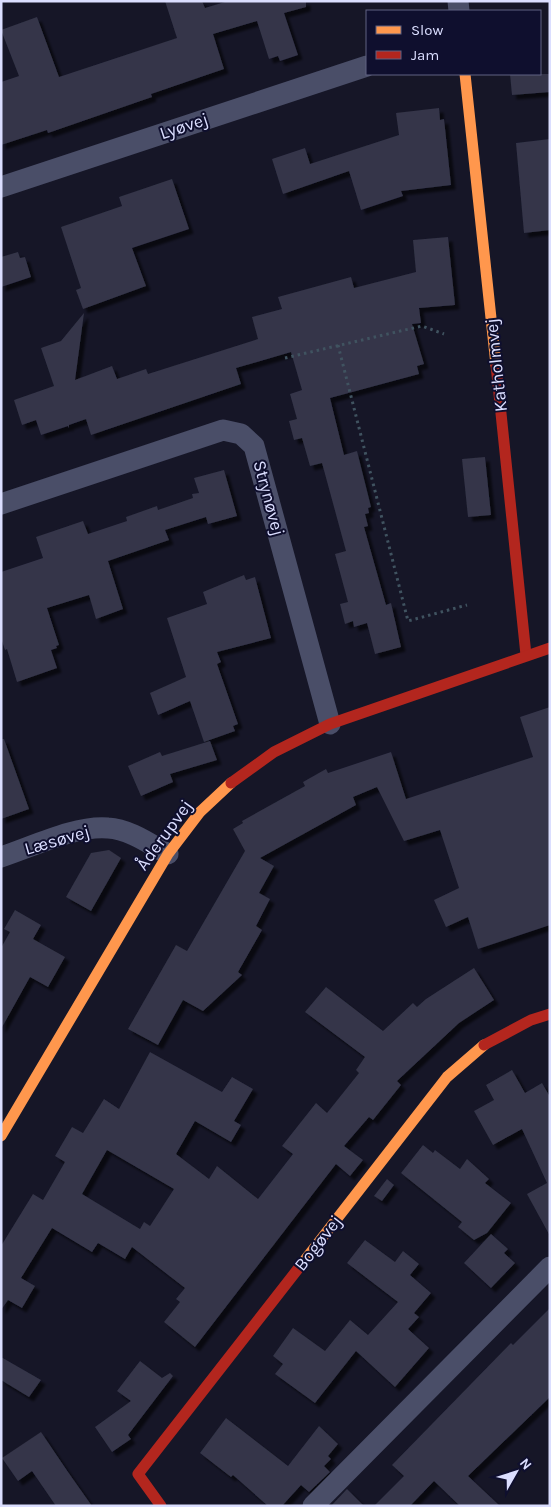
<svg xmlns="http://www.w3.org/2000/svg" width="551" height="1507" viewBox="0 0 551 1507" font-family="Karla,sans-serif">
<style>
.building{fill:#343548;fill-rule:evenodd;filter:url(#shadow)}
.lines{fill:none;stroke-linecap:round;stroke-linejoin:round}
.path{stroke:#405360;stroke-width:3;stroke-dasharray:2.5 4;stroke-linecap:butt}
.street{stroke:#4a4e68;stroke-width:21}
.slow{stroke:#ff974d;stroke-width:11}
.jam{stroke:#b3261e;stroke-width:11}
.labels{text-anchor:middle;dominant-baseline:central;stroke-width:4;stroke-linejoin:round;paint-order:stroke}
.street-label{font-size:18px;fill:#dbdeff;stroke:#0f0f2e}
</style>
<defs>
<filter id="shadow"><feDropShadow dx="4.5" dy="4.5" stdDeviation="1" flood-color="#0009"/></filter>
</defs>
<rect width="100%" height="100%" fill="#161627"/>
<g class="building">
<polygon points="165,1 202,1 205,8 228,1 306,1 306,7 284,13 298,55 280,61 278,56 269,59 257,21 213,34 224,69 151,94 152,97 48,133 47,130 1,145 1,82 19,76 1,30 37,17 59,77 177,38"/>
<polygon points="510,74 550,74 550,92 512,95"/>
<polygon points="439,108 440,120 444,119 451,185 401,191 403,196 361,210 349,171 283,194 272,159 305,148 310,164 399,135 396,113"/>
<polygon points="550,139 550,230 524,233 516,143"/>
<polygon points="172,179 189,229 132,248 146,286 83,309 76,290 81,288 61,227 122,206 119,197"/>
<polygon points="448,237 455,305 419,308 421,323 412,324 424,364 417,366 419,374 330,398 344,455 357,451 371,507 368,508 369,513 365,514 368,526 364,527 386,605 391,603 401,647 375,654 367,623 354,627 353,621 345,624 340,604 348,602 335,554 346,551 322,463 310,466 302,438 294,440 289,421 297,419 290,394 302,390 291,352 236,368 241,384 91,435 86,419 69,425 69,428 68,426 41,435 36,420 22,425 14,400 54,386 41,348 61,341 84,313 75,380 112,366 117,379 146,369 148,374 258,339 252,317 282,309 278,297 351,277 354,288 416,272 413,240"/>
<polygon points="18,252 20,258 25,257 31,277 1,287 1,257"/>
<polygon points="485,457 491,515 468,517 462,459"/>
<polygon points="224,470 237,516 208,524 206,517 165,530 169,540 108,561 123,609 96,619 89,595 47,608 59,645 56,646 57,648 51,650 57,668 17,682 7,649 5,650 1,638 1,572 43,558 36,537 83,521 88,534 127,521 126,517 157,506 158,510 193,498 192,494 199,493 194,478"/>
<polygon points="244,575 246,580 255,577 271,638 217,652 221,662 217,664 238,724 233,726 235,731 204,742 190,701 158,715 150,693 186,677 167,618 207,604 203,592"/>
<polygon points="550,707 550,925 478,949 468,917 446,927 434,900 459,888 440,830 404,841 377,787 353,797 356,805 260,858 274,866 259,893 270,899 256,926 262,930 238,972 242,975 203,1011 183,1000 158,1045 128,1029 176,945 187,951 245,851 233,829 243,823 242,821 305,786 303,782 326,769 328,773 391,752 406,799 533,757 520,717"/>
<polygon points="1,739 4,739 29,809 1,819"/>
<polygon points="210,741 217,760 170,774 173,782 141,796 128,766 160,752 162,756"/>
<polygon points="109,850 121,858 91,911 66,897 91,853"/>
<polygon points="15,910 41,925 33,939 65,957 48,987 30,977 1,1029 1,948 10,932 4,929"/>
<path d="M 474,968 L 494,1000 L 459,1023 L 397,1081 L 401,1085 L 373,1120 L 369,1117 L 344,1146 L 363,1160 L 350,1176 L 336,1164 L 195,1347 L 164,1322 L 180,1302 L 176,1299 L 185,1288 L 132,1247 L 125,1259 L 98,1243 L 92,1252 L 52,1228 L 21,1278 L 35,1286 L 22,1308 L 8,1300 L 1,1310 L 1,1246 L 33,1194 L 43,1200 L 65,1162 L 55,1156 L 72,1127 L 83,1133 L 104,1099 L 119,1109 L 150,1052 L 222,1092 L 232,1077 L 253,1089 L 234,1121 L 241,1125 L 231,1142 L 195,1121 L 176,1154 L 209,1179 L 217,1166 L 258,1199 L 293,1154 L 282,1146 L 316,1103 L 327,1113 L 359,1073 L 356,1070 L 365,1057 L 305,1012 L 326,987 L 383,1031 L 413,1003 L 417,1007 L 426,999 ZM 107,1150 L 174,1189 L 150,1226 L 144,1222 L 140,1229 L 82,1194 Z"/>
<polygon points="512,1070 525,1093 542,1083 550,1097 550,1236 527,1194 547,1183 522,1129 493,1145 474,1111 494,1100 486,1085"/>
<polygon points="423,1145 433,1153 435,1150 460,1169 467,1159 489,1179 485,1183 511,1203 487,1233 474,1240 458,1227 462,1222 401,1173"/>
<polygon points="387,1179 394,1185 382,1201 374,1196"/>
<polygon points="491,1234 508,1249 504,1253 515,1263 491,1288 464,1263"/>
<polygon points="365,1240 395,1262 403,1251 419,1264 410,1275 431,1293 414,1313 419,1317 408,1329 429,1348 395,1387 356,1351 315,1403 275,1374 283,1364 273,1356 293,1328 325,1351 350,1320 368,1335 398,1302 347,1263"/>
<polygon points="550,1308 550,1397 468,1476 500,1506 460,1506 434,1481 410,1506 374,1506 404,1476 392,1465 511,1343 513,1345"/>
<polygon points="1,1357 41,1380 29,1397 1,1380"/>
<polygon points="140,1361 162,1378 170,1373 173,1376 128,1435 131,1439 112,1452 95,1427 131,1401 117,1391"/>
<polygon points="226,1418 288,1466 319,1426 338,1444 328,1456 331,1459 324,1466 330,1472 309,1492 301,1485 282,1506 268,1506 233,1475 231,1477 200,1453"/>
<polygon points="41,1432 68,1472 92,1506 56,1506 32,1471 18,1481 2,1458"/>
<polygon points="347,1489 364,1506 331,1506"/>
</g>
<g class="lines">
<g class="path">
<polyline points="338,345 408,621 467,605"/>
<polyline points="285,358 422,326 444,334"/>
</g>
<g class="street">
<polyline points="458,1 459,11"/>
<polyline points="1,187 367,66"/>
<polyline points="1,504 223,430 241,434 254,446 330,724"/>
<path d="M 1,857 C 32,847 76,825 108,828 C 129,829 150,844 168,854"/>
<polyline points="313,1506 550,1267"/>
</g>
<g class="slow">
<polyline points="465,74 496,365"/>
<polyline points="1,1136 168,854 200,812 231,783"/>
<polyline points="301,1265 447,1077 484,1045"/>
</g>
<g class="jam">
<polyline points="496,365 526,655"/>
<polyline points="231,783 274,752 330,724 550,648"/>
<polyline points="484,1045 531,1020 550,1014"/>
<polyline points="161,1506 138,1474 301,1265"/>
</g>
</g>
<g class="labels">
<g class="street-label">
<text transform="translate(184 126) rotate(-18)">Lyøvej</text>
<text transform="translate(496 365) rotate(-96)">Katholmvej</text>
<text transform="translate(269 498) rotate(75)">Strynøvej</text>
<text transform="translate(164 835) rotate(-54)">Åderupvej</text>
<text transform="translate(57 840) rotate(-16)">Læsøvej</text>
<text transform="translate(318 1243) rotate(-52)">Bogøvej</text>
</g>
</g>
<rect width="551" height="1507" fill="none" stroke="#dbdeff" stroke-width="5"/>
<rect x="366" y="10" width="175" height="65" fill="#0f0f2e" stroke="#616282"/>
<rect x="376" y="26" width="25" height="8" fill="#ff974d" stroke="#616282"/>
<text x="411" y="35" font-size="15" fill="#dbdeff">Slow</text>
<rect x="376" y="51" width="25" height="8" fill="#b3261e" stroke="#616282"/>
<text x="411" y="60" font-size="15" fill="#dbdeff">Jam</text>
<g transform="translate(516 1472) rotate(51)" stroke="#0f0f2e" stroke-width="4" paint-order="stroke">
<path d="M0-4L9 19L0 12L-9 19Z" fill="#dbdeff"/>
<text y="-8" font-size="14" font-weight="bold" text-anchor="middle" fill="#dbdeff">N</text>
</g>
</svg>
